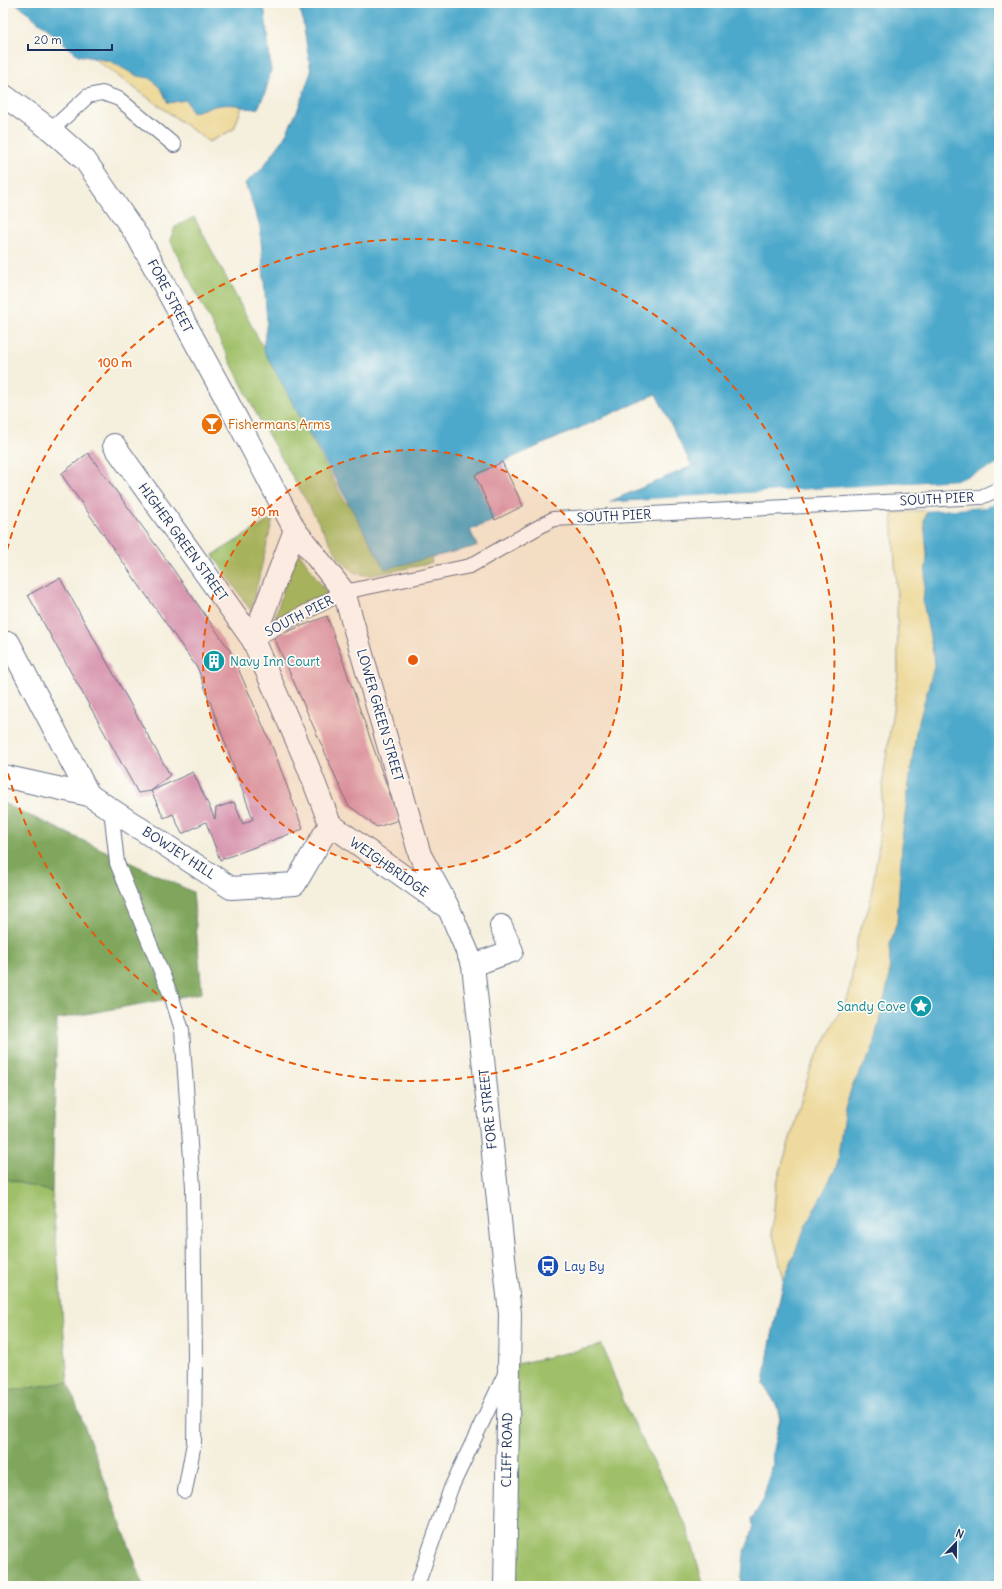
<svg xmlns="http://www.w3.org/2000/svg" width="1002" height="1589" viewBox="0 0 1002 1589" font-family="Delius,sans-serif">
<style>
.green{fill:#9fbf68;stroke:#5d7763}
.forest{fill:#7fa65c;stroke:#4d6a5d}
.sand{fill:#eeda9e;stroke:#84847e}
.water{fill:#4da9cb;stroke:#346c94}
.pier{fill:#f5efdd}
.building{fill:#d691ab}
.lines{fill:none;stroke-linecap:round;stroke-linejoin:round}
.service-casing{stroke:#67728a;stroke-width:16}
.minor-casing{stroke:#67728a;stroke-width:24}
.tertiary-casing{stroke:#67728a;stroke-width:24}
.service{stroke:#fff;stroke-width:14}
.minor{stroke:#fff;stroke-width:22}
.tertiary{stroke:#fff;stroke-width:22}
.ring{fill:none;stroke:#e8590c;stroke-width:2;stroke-dasharray:7 5}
.labels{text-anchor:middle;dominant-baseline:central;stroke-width:3.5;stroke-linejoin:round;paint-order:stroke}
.street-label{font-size:13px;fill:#1b2f5e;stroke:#fdfcf7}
.food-label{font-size:13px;fill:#c56008;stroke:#fdfcf7;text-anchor:start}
.culture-label{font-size:13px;fill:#0d838f;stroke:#fdfcf7;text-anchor:start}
.transit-label{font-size:13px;fill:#164399;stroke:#fdfcf7;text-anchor:start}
.centre{fill:#e8590c;stroke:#fdfcf7;stroke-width:2}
.ring-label{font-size:12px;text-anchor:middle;font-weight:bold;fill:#e8590c;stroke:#fdfcf7;stroke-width:3.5;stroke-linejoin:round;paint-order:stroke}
</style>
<rect width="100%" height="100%" fill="#fdfcf7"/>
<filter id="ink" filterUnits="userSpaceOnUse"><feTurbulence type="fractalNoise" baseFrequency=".025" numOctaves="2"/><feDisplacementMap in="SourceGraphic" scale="8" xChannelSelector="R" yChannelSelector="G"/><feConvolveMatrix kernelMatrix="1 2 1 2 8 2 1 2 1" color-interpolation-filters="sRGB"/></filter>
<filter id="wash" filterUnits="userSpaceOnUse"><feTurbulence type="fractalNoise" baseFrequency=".012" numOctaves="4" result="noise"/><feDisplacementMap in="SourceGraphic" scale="16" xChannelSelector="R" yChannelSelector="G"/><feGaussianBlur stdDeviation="0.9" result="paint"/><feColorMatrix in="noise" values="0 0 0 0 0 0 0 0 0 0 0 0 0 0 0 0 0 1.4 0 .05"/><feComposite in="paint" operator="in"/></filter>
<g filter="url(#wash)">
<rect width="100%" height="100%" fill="#f5efdd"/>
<g class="green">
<polygon points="194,217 345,502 427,543 432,563 369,576 353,572 339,558 258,417 170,240 175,227"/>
<polygon points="273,518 251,611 213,555"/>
<polygon points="296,548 331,599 271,630"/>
<polygon points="3,1178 52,1192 68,1382 3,1392"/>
<polygon points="602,1345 627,1410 687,1527 704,1586 505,1586 508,1366"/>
</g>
<g class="forest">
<polygon points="3,803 193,892 202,993 57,1019 52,1192 3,1178"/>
<polygon points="68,1382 144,1586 3,1586 3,1392"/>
</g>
<g class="sand">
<polygon points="71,42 254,73 234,129 209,142"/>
<polygon points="999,500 999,1018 776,1435 780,1419 777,1406 764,1384 769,1350 784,1280 772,1231 776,1186 811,1067 849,994 858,935 869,908 878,852 884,772 898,675 897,597 892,513 992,505"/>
</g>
<g class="water">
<path d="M 16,3 L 264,3 L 271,71 L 265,93 L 258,108 C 249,110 245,107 236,105 C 221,103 205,108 192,113 L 186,100 L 168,103 L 162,90 L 150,78 L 137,76 L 110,61 L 78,55 Z"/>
<polygon points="297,3 999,3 999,463 993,467 958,480 609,502 692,466 656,394 475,474 495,520 470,530 477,546 385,569 263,349 267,321 260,226 245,183 260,171 283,140 298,109 311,72 302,16"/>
<polygon points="999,500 999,1586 741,1586 744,1554 753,1530 752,1519 764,1499 765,1488 773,1465 772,1454 780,1419 777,1406 764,1384 769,1350 784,1280 805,1227 836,1168 845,1109 852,1086 872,1051 889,979 890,944 897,922 903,830 916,732 935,663 923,602 927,555 924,521 927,511 986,507"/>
</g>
<g class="pier">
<polygon points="999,463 999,466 994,469 958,482 649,501 649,499 958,480 993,467"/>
<polygon points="999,498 999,500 992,505 986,507 925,511 927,509 986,505"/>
</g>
<g id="blocks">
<g class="building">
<polygon points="88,453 161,552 231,652 274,751 303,829 220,860 206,822 182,834 173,814 164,818 151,791 138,793 28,595 60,578 170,775 151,791 193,772 215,819 216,808 234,802 243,824 253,819 198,669 61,474"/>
<polygon points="502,462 523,506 495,520 475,475"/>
<polygon points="327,616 399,820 377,827 348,805 274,637"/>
</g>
</g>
</g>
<g filter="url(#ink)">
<use href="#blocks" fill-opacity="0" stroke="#67728a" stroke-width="1"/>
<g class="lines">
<g class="service-casing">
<g id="service">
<polyline points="51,130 88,96 102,93 119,99 174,145"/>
<polyline points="253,640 344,592 470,566 553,519 981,497 999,489"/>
<polyline points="111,809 117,863 172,998 182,1030 193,1187 195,1359 194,1443 185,1491"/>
<polyline points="417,1586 451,1488 506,1372"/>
</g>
</g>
<g class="minor-casing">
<g id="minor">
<polyline points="114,445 253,640"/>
<polyline points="9,643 89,795"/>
<polyline points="3,776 89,795 231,888 295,884 330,824"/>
<polyline points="473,965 512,951 501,926"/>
</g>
</g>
<g class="tertiary-casing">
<g id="tertiary">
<polyline points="3,95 51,130 85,160 138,237 223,393 295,530 344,592 420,855 449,909 473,965 510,1314 505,1586"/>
<polyline points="295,530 253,640 307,764 330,824 445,906"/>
</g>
</g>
<use href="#service" class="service"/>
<use href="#minor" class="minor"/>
<use href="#tertiary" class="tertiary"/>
</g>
</g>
<circle cx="413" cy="660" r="210" fill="#e8590c" fill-opacity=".12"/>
<g class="ring">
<circle cx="413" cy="660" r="210"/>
<path d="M4 562A421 421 0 1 1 4 758"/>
</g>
<defs>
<g id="bar-disc" transform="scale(1.15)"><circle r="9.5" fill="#e8710a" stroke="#fdfcf7"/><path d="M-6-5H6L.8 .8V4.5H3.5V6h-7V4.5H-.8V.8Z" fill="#fff"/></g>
<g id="building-disc" transform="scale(1.15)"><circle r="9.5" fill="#0f9aa8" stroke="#fdfcf7"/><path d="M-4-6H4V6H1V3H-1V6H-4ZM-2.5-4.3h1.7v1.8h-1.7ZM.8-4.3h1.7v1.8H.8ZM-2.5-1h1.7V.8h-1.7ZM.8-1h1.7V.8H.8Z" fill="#fff"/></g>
<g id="sight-disc" transform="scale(1.15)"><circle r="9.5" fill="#0f9aa8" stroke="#fdfcf7"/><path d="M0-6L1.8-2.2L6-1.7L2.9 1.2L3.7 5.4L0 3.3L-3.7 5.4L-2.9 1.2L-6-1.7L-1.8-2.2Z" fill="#fff"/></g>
<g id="bus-disc" transform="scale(1.15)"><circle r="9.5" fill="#1a4fb4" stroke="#fdfcf7"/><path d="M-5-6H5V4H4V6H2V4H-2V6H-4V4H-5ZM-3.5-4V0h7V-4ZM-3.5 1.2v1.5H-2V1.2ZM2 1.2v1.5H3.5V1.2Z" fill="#fff"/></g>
</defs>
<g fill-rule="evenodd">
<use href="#bar-disc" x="212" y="424"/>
<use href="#building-disc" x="214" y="661"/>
<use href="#sight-disc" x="921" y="1006"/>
<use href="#bus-disc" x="548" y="1266"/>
</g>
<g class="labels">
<g class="street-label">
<text transform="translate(170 296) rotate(62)">FORE STREET</text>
<text transform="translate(937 499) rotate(-3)">SOUTH PIER</text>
<text transform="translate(614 516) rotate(-3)">SOUTH PIER</text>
<text transform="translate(183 542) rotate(54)">HIGHER GREEN STREET</text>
<text transform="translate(299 616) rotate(-27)">SOUTH PIER</text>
<text transform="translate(380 715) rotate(74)">LOWER GREEN STREET</text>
<text transform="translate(179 853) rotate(33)">BOWJEY HILL</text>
<text transform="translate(389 867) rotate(35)">WEIGHBRIDGE</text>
<text transform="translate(488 1109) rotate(-96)">FORE STREET</text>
<text transform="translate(507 1450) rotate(-89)">CLIFF ROAD</text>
</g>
<g class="food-label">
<text x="228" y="424">Fishermans Arms</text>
</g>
<g class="culture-label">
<text x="230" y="661">Navy Inn Court</text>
<text x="906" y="1006" text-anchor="end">Sandy Cove</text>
</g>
<g class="transit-label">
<text x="564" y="1266">Lay By</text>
</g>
</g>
<circle cx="413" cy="660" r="6" class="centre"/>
<g class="ring-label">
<text x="115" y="367">100 m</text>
<text x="265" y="516">50 m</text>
</g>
<rect width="1002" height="1589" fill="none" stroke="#fdfcf7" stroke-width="16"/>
<g transform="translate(956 1543) rotate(22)" stroke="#fdfcf7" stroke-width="3" paint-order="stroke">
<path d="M0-3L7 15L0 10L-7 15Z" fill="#1b2f5e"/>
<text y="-6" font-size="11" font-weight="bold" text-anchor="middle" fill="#1b2f5e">N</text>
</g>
<path d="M28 44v6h84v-6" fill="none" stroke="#1b2f5e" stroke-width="2"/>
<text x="34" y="44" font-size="12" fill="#1b2f5e" stroke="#fdfcf7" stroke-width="3" paint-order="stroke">20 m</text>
</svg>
